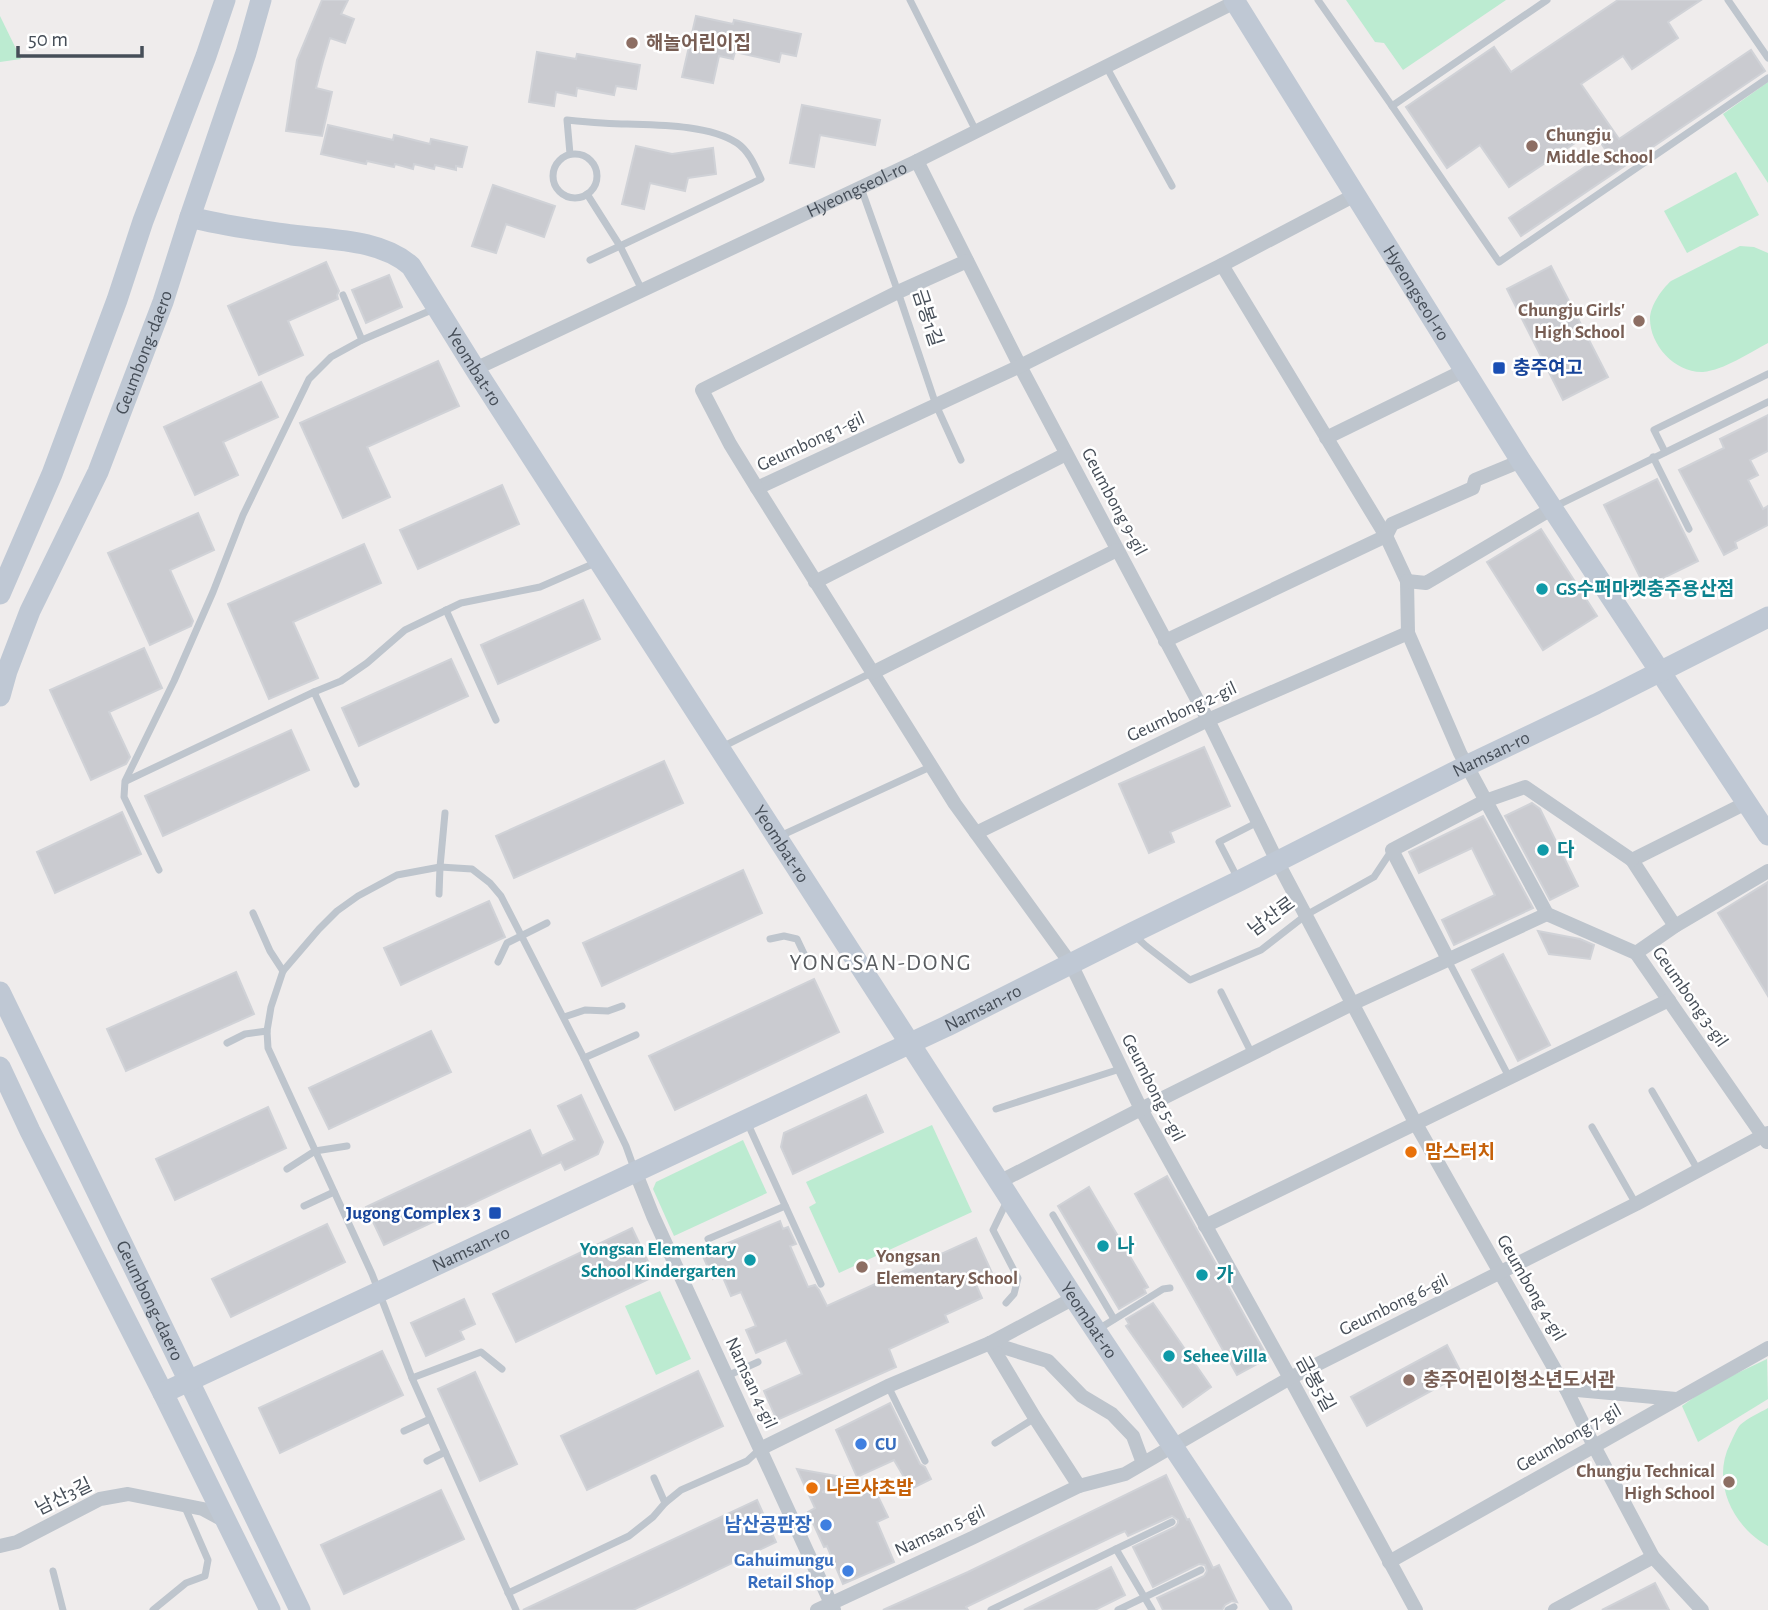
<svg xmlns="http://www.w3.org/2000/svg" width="1768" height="1610" viewBox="0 0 1768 1610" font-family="'Alegreya Sans','Noto Sans KR',sans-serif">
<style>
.green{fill:#bcebd1}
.building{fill:#cacbd0;stroke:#d0d2d7;stroke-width:2}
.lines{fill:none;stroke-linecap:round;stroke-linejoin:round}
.lane{stroke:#bec5cd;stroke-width:7}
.street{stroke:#bec5cd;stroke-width:14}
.secondary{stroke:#bfc8d4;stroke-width:21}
.education-dot{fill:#8d6e63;stroke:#fff;stroke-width:2.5}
.transit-dot{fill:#1a4fb4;stroke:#fff;stroke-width:2.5}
.culture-dot{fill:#0f9aa8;stroke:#fff;stroke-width:2.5}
.food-dot{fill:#e8710a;stroke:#fff;stroke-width:2.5}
.shop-dot{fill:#3f7fe0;stroke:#fff;stroke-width:2.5}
.labels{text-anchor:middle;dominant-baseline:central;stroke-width:5;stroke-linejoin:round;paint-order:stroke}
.education-label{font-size:19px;font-weight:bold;fill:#785e54;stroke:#fff;text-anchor:start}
.street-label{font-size:19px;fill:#464e58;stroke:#fff}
.transit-label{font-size:19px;font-weight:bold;fill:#164399;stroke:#fff;text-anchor:start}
.culture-label{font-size:19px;font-weight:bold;fill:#0d838f;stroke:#fff;text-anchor:start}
.food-label{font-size:19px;font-weight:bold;fill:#c56008;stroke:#fff;text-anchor:start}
.shop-label{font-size:19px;font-weight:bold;fill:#366cbe;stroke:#fff;text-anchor:end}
.quarter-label{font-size:23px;letter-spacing:2px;fill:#595c60;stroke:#fff}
</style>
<rect width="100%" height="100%" fill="#efecec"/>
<g class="green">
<polygon points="1346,0 1506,0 1403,70 1384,43 1375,42"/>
<polygon points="0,16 21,59 0,62"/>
<polygon points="1768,82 1768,183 1723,114"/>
<polygon points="1736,172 1759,215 1687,253 1664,211"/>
<path d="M 1740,246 L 1754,247 L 1768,253 L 1768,343 C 1749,353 1724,370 1703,372 C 1675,373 1650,345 1650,319 C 1650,306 1662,289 1671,281 Z"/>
<polygon points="932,1125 972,1212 839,1273 809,1207 816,1203 806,1182"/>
<polygon points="743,1140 767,1193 674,1236 653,1189 656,1182"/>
<polygon points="660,1291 691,1359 656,1375 625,1306"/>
<polygon points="1767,1359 1768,1399 1698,1442 1682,1406 1710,1386"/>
<path d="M 1768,1408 L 1768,1546 C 1733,1527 1711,1482 1730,1444 C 1733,1438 1736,1430 1740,1425 C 1748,1418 1759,1413 1768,1408 Z"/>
</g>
<g class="building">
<polygon points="322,0 348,0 341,14 354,19 345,43 330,38 323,61 316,88 332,92 322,136 286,131 297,60"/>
<polygon points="1618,0 1701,0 1668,22 1678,38 1632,69 1623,56 1581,84 1619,139 1751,50 1765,71 1521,236 1509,218 1607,152 1593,131 1509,187 1480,145 1447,168 1406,107 1494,47 1511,72"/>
<polygon points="696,16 733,24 734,20 801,34 796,56 781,53 779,62 735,52 733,59 719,56 713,83 682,77"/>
<polygon points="537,52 576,59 577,54 640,65 636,89 616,86 614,95 577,88 576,96 556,92 554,106 529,102"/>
<polygon points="802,105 880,120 875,145 820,135 814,167 790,163"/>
<polygon points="328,125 393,140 394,135 430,144 431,139 467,147 462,167 456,166 456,170 435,165 434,169 414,164 413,169 395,164 394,167 367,161 366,164 321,154"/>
<polygon points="636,146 672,154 713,148 716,174 688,178 685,191 650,183 644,209 622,204"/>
<polygon points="493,185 555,206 544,237 506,224 496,253 472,246"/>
<polygon points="326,262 339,291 337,295 338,299 288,321 303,355 259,375 228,306"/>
<polygon points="1551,266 1608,377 1563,400 1507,289"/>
<polygon points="389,275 402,307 366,323 352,290"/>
<polygon points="438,361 459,406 367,447 390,497 343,518 300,423"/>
<polygon points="261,382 278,417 223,442 238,475 195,495 164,427"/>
<polygon points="1768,415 1768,451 1750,460 1758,475 1748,480 1763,509 1768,506 1768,525 1735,542 1737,548 1724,555 1679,470 1724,448 1720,439"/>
<polygon points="1657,479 1698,561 1645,587 1604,505"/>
<polygon points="502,485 519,524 418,569 400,530"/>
<polygon points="198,513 214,550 170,570 193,621 191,626 150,645 108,553"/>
<polygon points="1541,529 1597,616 1543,650 1487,562"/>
<polygon points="364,544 381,583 293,622 318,678 269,699 228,604"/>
<polygon points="583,600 600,639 498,684 481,645"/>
<polygon points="144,648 162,688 109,712 130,757 126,764 91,780 50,690"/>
<polygon points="451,659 468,696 359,746 342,708"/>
<polygon points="291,730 309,770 163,836 145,796"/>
<polygon points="1204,747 1230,806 1170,832 1174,842 1149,853 1119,784"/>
<polygon points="664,761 683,803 514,878 496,836"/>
<polygon points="1532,803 1540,809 1578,886 1550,900 1505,816"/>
<polygon points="122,812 141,854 55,893 37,852"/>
<polygon points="1483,816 1533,908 1454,945 1442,920 1495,895 1472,848 1419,873 1409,852"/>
<polygon points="743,870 762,913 602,986 583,943"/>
<polygon points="1768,882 1768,996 1718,913"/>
<polygon points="489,901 505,937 401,985 384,948"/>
<polygon points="1538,931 1580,939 1594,945 1590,959 1549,954"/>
<polygon points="1503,954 1550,1045 1518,1061 1472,970"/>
<polygon points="236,972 254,1014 126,1071 107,1029"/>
<polygon points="814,979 839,1032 675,1110 649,1056"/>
<polygon points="431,1031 451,1072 329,1129 309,1088"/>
<polygon points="581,1095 603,1142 598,1154 565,1170 561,1162 384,1245 366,1207 530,1130 542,1156 575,1140 558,1106"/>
<polygon points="866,1095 883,1132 793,1174 781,1147 784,1133"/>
<polygon points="268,1107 286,1148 175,1200 156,1159"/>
<polygon points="1167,1176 1268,1358 1237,1375 1135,1194"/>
<polygon points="1089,1187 1148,1287 1144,1289 1146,1293 1119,1309 1058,1206"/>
<polygon points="780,1221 783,1229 788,1227 796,1244 790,1246 808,1287 815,1285 819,1290 827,1306 976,1238 992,1273 974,1280 982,1298 945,1315 948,1322 889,1349 896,1367 777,1420 764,1391 802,1374 786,1340 756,1353 746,1330 756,1326 741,1292 731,1296 722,1275 713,1279 702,1254"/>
<polygon points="327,1224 345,1262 231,1317 212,1279"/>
<polygon points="632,1228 655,1276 516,1342 493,1294"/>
<polygon points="464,1299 475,1324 460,1331 464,1339 426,1356 411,1323"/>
<polygon points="1153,1303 1211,1387 1183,1407 1126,1326 1129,1324 1126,1319"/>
<polygon points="1447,1345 1462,1374 1367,1426 1351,1397"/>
<polygon points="382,1351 403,1395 280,1453 259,1408"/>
<polygon points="698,1371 723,1426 587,1490 561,1436"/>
<polygon points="475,1372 517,1464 480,1481 438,1389"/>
<polygon points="890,1403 920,1464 925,1467 931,1479 911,1489 894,1460 857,1477 836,1430"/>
<polygon points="797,1469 853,1479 822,1492 876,1492 888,1517 877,1522 894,1562 843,1584 827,1546 824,1547 808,1512 815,1508"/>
<polygon points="1166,1475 1187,1520 1189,1519 1213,1568 1219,1565 1237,1602 1232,1601 1225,1605 1222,1610 1163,1610 1157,1598 1204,1576 1207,1571 1205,1565 1199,1564 1153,1587 1133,1547 1175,1527 1178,1523 1178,1520 1172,1516 1128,1536 1125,1531 1116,1535 966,1607 968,1610 883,1610 968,1572"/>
<polygon points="441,1490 464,1539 344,1594 321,1545"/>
<polygon points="757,1500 776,1542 678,1589 633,1610 523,1610"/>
<polygon points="1111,1567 1125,1595 1095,1610 1024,1610"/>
<polygon points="1655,1583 1669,1610 1602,1610"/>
</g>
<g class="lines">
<g class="lane">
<polyline points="910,0 976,131"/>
<polyline points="1318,0 1392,106 1547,0"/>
<polyline points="1728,0 1768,58"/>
<polyline points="1107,68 1172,186"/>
<polyline points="1392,106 1499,262 1768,78"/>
<path d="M 570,154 L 567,120 C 587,122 607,124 627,124 C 659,125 710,125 737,143 C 749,151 755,166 761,179 L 620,246 L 642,290"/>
<circle cx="575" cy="176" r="22"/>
<polyline points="861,188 898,292 936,405 961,460"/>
<polyline points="587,194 620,246 590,260"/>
<polyline points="343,295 362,340 434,309"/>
<polyline points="1665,452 1654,430 1768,374"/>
<polyline points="1653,457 1689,529"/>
<polyline points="1554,507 1768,402"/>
<polyline points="446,610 496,720"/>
<polyline points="314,692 341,681 367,663 405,630 461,603 540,587 595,563"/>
<polyline points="722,747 871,673"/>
<polyline points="126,781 314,692 356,784"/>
<polyline points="778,837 930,767"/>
<polyline points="159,870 124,797 125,781 174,681 213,592 243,515 309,379 331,357 362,340"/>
<polyline points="1237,877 1219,842 1258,822"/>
<polyline points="439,894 440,867 445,813"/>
<polyline points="253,913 270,951 283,971"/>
<polyline points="1133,934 1146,946 1190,980 1261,950 1306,915 1374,877 1392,850"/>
<polyline points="770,939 784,936 797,939 806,958"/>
<polyline points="1448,960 1509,1077"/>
<polyline points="498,962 507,943 547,923"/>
<polyline points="1221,992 1252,1054"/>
<polyline points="564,1017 585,1010 608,1011 622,1006"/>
<polyline points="227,1043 245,1034 267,1031"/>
<polyline points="584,1058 636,1035"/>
<polyline points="1652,1091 1698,1170"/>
<polyline points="996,1109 1120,1069"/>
<polyline points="747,1122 821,1284"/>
<polyline points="1592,1127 1636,1204"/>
<polyline points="287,1169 315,1151 347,1146"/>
<polyline points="304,1206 334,1192"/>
<polyline points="1053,1215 1114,1319"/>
<polyline points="708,1239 785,1206"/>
<polyline points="1006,1303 1014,1294 1018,1278 993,1230 1007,1201"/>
<polyline points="1097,1330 1163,1289 1170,1288"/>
<polyline points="502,1369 481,1352 412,1378 372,1274 268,1048 267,1031 271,1007 283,971 319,929 337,911 358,896 397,875 440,867 472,869 490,883 501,896 584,1058 626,1146 635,1171"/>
<polyline points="727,1376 758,1362"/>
<polyline points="412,1378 516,1610"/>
<polyline points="888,1386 925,1461"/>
<polyline points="404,1431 430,1419"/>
<polyline points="995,1443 1035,1418"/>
<polyline points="427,1461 445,1452"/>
<polyline points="654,1478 665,1503"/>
<polyline points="1116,1549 1172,1522"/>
<polyline points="53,1571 63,1610"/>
<polyline points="508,1593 629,1536 653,1517 665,1503 681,1490 747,1461 760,1449"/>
<polyline points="153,1610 186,1583 205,1576 208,1560 184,1505"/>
<polyline points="991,1610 1116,1549 1152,1610"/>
<polyline points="1118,1610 1201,1570"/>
<polyline points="1228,1610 1234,1607"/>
</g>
<g class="street">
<polyline points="917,161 1020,366 1208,720 1277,861 1416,1124 1566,1389 1594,1446 1653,1557 1702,1610"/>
<polyline points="1355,195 1222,265 1020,366 757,488 955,804 1071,964 1141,1109 1290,1378 1416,1610"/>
<polyline points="1222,265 1386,536 1407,581 1408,633 1460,753 1547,914 1636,953 1767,1142"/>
<path id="s1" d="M 475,369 L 917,161 L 1235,2"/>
<polyline points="1326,438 1465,370"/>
<polyline points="757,488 730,444 702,390 898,292 967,261"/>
<polyline points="1407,581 1426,583 1553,508"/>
<polyline points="815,582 1066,454"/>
<polyline points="1165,641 1386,536 1392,524 1473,488 1475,480 1521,461"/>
<polyline points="872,673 1117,550"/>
<polyline points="976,833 1208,720 1408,633"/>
<polyline points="1675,926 1632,860 1748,802"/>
<polyline points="1636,953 1675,926 1768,871"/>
<polyline points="1448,959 1392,850 1485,801 1525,787 1632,860"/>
<polyline points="635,1171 653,1216 834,1610"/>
<polyline points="999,1182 1141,1109 1352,1004 1547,914"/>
<path d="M 1205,1226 C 1360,1151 1514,1074 1669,1000"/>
<polyline points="990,1343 1048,1361 1082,1396 1112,1414 1133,1436 1143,1463"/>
<polyline points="990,1343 1035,1418 1079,1486"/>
<polyline points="1566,1389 1676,1399"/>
<polyline points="760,1449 888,1386 990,1343 1074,1298"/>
<polyline points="0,1546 17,1542 100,1499 128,1494 203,1509 225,1521"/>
<polyline points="1389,1562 1768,1348"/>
<polyline points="817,1610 972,1538 1079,1486 1125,1474 1290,1378 1636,1204 1768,1133"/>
<polyline points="1555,1610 1653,1557"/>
</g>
<g class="secondary">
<path id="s2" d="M 1234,0 L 1521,461 L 1768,835"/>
<path id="s3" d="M 190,217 C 224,226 257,230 292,235 C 331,240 381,239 411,266 L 475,369 L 1074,1298 L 1282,1610"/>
<polyline points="0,594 52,474 117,300 143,221 206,56 225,0"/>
<path id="s4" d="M 0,696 L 7,671 L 30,611 L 98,472 L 163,302 L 190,217 L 246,53 L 261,0"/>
<path id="s5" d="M 0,992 L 300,1610"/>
<polyline points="0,1067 30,1131 163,1393 270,1610"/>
<path id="s6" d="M 163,1393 L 947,1026 L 1132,933 L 1239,881 L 1466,766 L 1596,704 L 1768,617"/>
</g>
</g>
<g class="education-dot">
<circle cx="632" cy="43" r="7"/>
<circle cx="1532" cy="146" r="7"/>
<circle cx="1639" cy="321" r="7"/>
<circle cx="862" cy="1267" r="7"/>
<circle cx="1409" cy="1380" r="7"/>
<circle cx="1729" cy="1482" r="7"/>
</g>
<g class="transit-dot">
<rect x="1492" y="361" width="14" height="14" rx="3.5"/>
<rect x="488" y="1206" width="14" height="14" rx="3.5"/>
</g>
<g class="culture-dot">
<circle cx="1542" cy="589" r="7"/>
<circle cx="1543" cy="850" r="7"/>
<circle cx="1103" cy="1246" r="7"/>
<circle cx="750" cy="1260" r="7"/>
<circle cx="1202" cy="1275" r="7"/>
<circle cx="1169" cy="1356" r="7"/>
</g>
<g class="food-dot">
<circle cx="1411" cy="1152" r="7"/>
<circle cx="812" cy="1488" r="7"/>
</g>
<g class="shop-dot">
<circle cx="861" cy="1444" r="7"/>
<circle cx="826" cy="1525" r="7"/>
<circle cx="848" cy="1571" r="7"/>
</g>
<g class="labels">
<g class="education-label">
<text x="646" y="43">해놀어린이집</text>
<text x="1546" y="135">Chungju<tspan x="1546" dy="22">Middle School</tspan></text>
<text x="1625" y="310" text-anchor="end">Chungju Girls'<tspan x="1625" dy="22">High School</tspan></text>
<text x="876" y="1256">Yongsan<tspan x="876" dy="22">Elementary School</tspan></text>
<text x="1423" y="1380">충주어린이청소년도서관</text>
<text x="1715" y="1471" text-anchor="end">Chungju Technical<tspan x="1715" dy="22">High School</tspan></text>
</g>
<g class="street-label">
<text stroke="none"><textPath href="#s1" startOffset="422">Hyeongseol-ro</textPath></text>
<text stroke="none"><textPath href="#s2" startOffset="345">Hyeongseol-ro</textPath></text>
<text transform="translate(927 318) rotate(72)">금봉1길</text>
<text stroke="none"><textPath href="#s4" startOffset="373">Geumbong-daero</textPath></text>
<text stroke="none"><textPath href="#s3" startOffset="348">Yeombat-ro</textPath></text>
<text transform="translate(811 442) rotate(-25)">Geumbong 1-gil</text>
<text transform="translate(1114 502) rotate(62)">Geumbong 9-gil</text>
<text transform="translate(1182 712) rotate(-25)">Geumbong 2-gil</text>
<text stroke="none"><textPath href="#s6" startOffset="1474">Namsan-ro</textPath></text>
<text stroke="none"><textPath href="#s3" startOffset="915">Yeombat-ro</textPath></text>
<text transform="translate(1272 917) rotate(-36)">남산로</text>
<text transform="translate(1690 997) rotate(55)">Geumbong 3-gil</text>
<text stroke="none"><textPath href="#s6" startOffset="906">Namsan-ro</textPath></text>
<text transform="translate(1153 1088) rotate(63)">Geumbong 5-gil</text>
<text stroke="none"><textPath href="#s6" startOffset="340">Namsan-ro</textPath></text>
<text transform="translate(1531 1288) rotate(60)">Geumbong 4-gil</text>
<text stroke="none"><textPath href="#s5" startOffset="343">Geumbong-daero</textPath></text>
<text transform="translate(1394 1305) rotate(-26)">Geumbong 6-gil</text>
<text stroke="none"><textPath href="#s3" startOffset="1482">Yeombat-ro</textPath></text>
<text transform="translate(751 1383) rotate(65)">Namsan 4-gil</text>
<text transform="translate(1315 1384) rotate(61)">금봉5길</text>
<text transform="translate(1569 1438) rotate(-30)">Geumbong 7-gil</text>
<text transform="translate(64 1497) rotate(-26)">남산3길</text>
<text transform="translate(940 1531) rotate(-25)">Namsan 5-gil</text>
</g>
<g class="transit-label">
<text x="1513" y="368">충주여고</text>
<text x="481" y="1213" text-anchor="end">Jugong Complex 3</text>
</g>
<g class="culture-label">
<text x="1556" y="589">GS수퍼마켓충주용산점</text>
<text x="1557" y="850">다</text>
<text x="1117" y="1246">나</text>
<text x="736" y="1249" text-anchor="end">Yongsan Elementary<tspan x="736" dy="22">School Kindergarten</tspan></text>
<text x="1216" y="1275">가</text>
<text x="1183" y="1356">Sehee Villa</text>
</g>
<g class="food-label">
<text x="1425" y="1152">맘스터치</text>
<text x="826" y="1488">나르샤초밥</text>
</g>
<g class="shop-label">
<text x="875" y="1444" text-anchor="start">CU</text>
<text x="812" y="1525">남산공판장</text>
<text x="834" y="1560">Gahuimungu<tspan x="834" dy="22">Retail Shop</tspan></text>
</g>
<g class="quarter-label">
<text x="881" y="963">YONGSAN-DONG</text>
</g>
</g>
<path d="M18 46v10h124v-10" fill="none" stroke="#464e58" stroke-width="3.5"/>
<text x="28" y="46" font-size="21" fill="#464e58" stroke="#ffffff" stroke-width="5" paint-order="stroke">50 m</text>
</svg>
